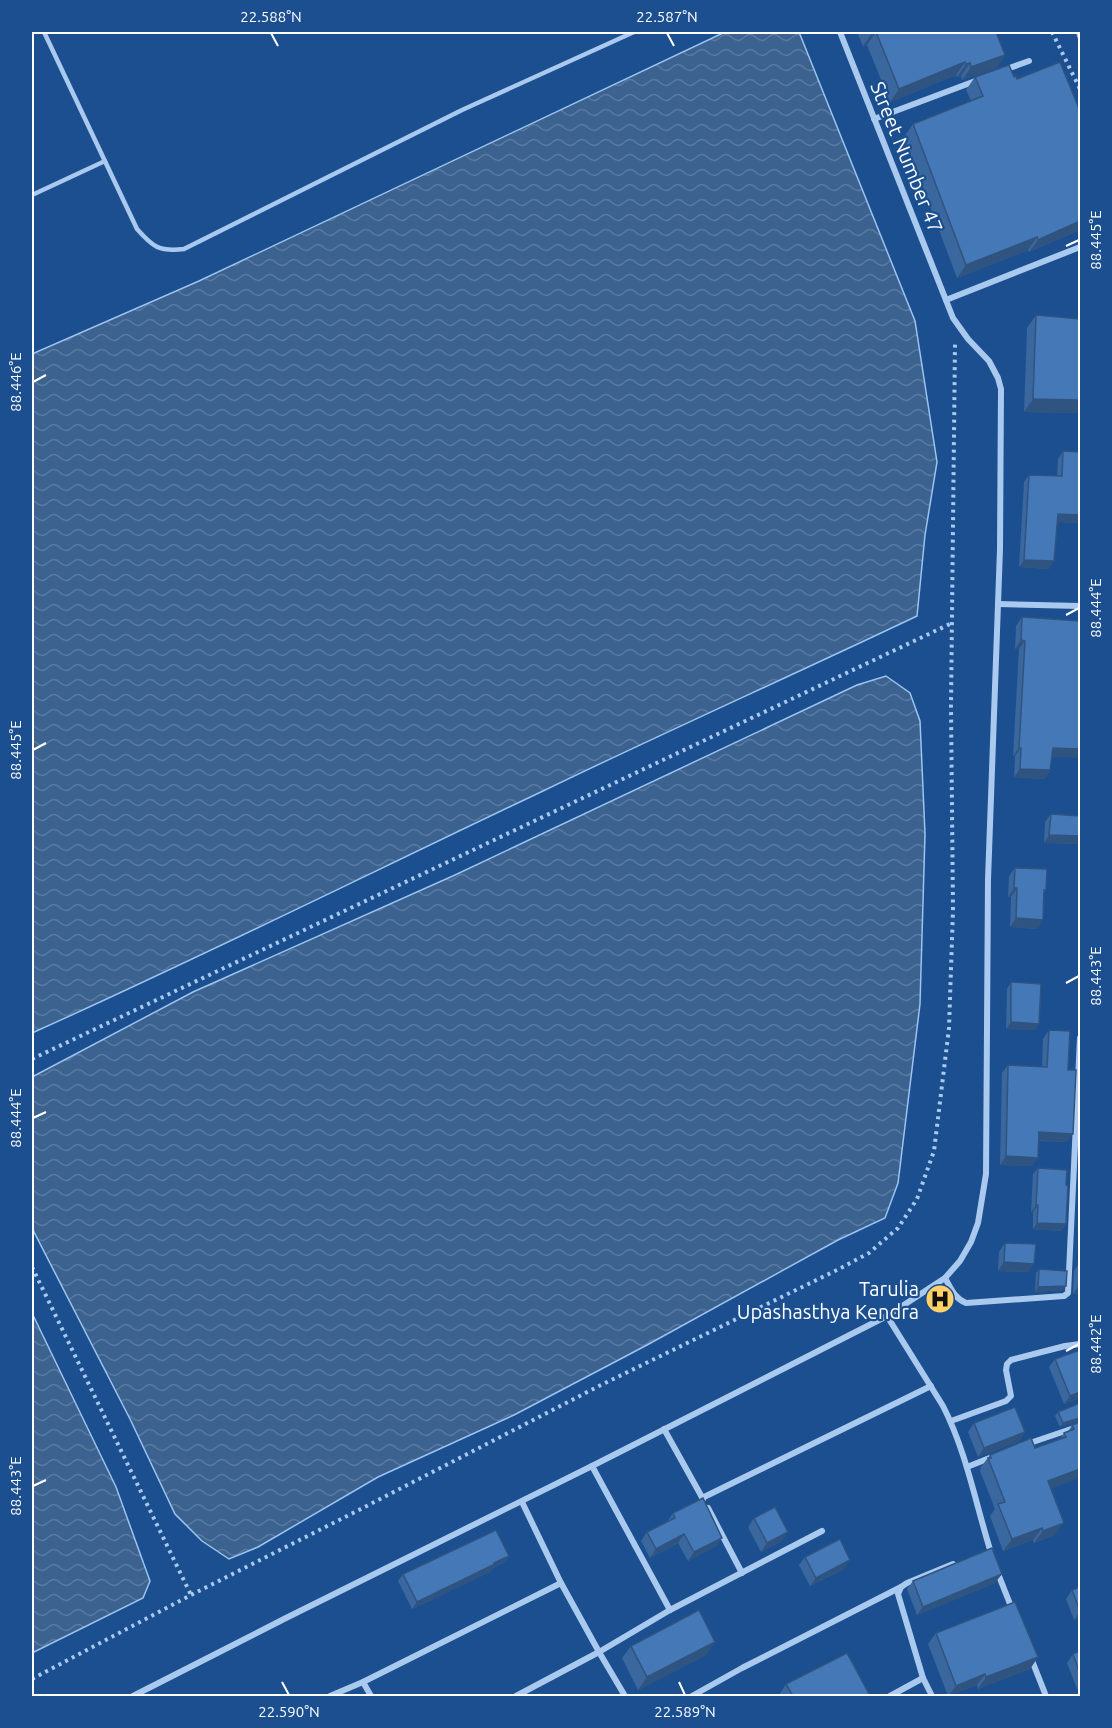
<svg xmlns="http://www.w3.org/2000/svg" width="1112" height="1728" viewBox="0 0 1112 1728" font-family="Ubuntu,sans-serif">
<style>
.water{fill:url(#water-waves);stroke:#9cc4f0;stroke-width:1.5}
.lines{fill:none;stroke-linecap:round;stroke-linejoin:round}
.path{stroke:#a9c9ee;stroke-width:4;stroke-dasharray:3 4.5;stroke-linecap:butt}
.lane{stroke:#a9c9ee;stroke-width:4.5}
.street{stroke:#a9c9ee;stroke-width:6}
.wall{fill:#3a679d}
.shaded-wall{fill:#305480}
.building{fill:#4478b7;stroke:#305480;stroke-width:1.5}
.ticks{fill:none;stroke:#fff;stroke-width:2}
.labels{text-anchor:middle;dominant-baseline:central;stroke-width:4.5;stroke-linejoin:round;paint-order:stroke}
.street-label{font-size:20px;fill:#fff;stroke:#1b4f8f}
.poi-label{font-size:20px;fill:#fff;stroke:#1b4f8f;text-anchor:end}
.neatline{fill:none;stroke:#fff;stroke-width:2}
.ticks-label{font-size:15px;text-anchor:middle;fill:#fff}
</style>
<defs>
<pattern id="water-waves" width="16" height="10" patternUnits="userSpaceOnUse" patternTransform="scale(1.5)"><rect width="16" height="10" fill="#3c6290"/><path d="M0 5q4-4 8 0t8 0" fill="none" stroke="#597aa1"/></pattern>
</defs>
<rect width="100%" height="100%" fill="#1b4f8f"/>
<g class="water">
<path d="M 725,32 L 799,32 L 915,321 L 937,462 L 925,535 L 917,616 C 793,675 667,731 543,791 C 372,872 204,956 32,1033 L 32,354 L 199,281 Z"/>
<polygon points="886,676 910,693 920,721 925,834 920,1004 898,1183 885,1218 838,1240 647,1345 514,1415 378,1477 258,1547 229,1559 202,1541 175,1514 130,1419 32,1228 32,1077 193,992 455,875 857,685"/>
<polygon points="32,1313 116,1487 150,1581 143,1598 32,1653"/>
</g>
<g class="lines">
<g class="path">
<polyline points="1052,32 1080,89"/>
<polyline points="32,1059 952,623"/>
<polyline points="32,1267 191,1595"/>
<polyline points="32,1679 191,1595 355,1512 599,1386 837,1270 869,1253 898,1228 917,1199 934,1151 949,1028 953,910 951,707 955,344"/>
</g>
<g class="lane">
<path d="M 44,32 L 137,229 C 153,247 159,252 184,249 L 462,110 L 634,32"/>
<polyline points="32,195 105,161"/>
</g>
<g class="street">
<polyline points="1079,32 1080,36"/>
<polyline points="1004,70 1029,61"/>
<polyline points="874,119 978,80"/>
<polyline points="946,300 1080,247"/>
<polyline points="998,604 1080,606"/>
<path d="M 945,1278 C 951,1288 954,1298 966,1303 L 1064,1296 L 1068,1293 L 1080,1038"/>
<path d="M 887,1316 L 943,1406 C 967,1453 976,1506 992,1556"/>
<polyline points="951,1421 1006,1401 1011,1396 1006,1370 1007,1364 1011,1360 1065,1346 1080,1344"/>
<polyline points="664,1429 703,1499"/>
<polyline points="1027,1444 1080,1426"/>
<polyline points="592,1466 670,1610"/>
<polyline points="967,1467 992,1457"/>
<polyline points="702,1498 931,1386"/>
<polyline points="708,1508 742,1573"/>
<polyline points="997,1571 1012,1609"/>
<polyline points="1031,1658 1046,1696"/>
<polyline points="363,1682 371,1696"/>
<polyline points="133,1696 286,1618 592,1466 887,1316 945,1278 960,1261 971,1242 978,1223 986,1174 988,880 1000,549 1001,389 998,378 989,361 968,339 953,318 840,32"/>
<polyline points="330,1696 363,1682 561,1583"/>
<polyline points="516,1696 599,1652 561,1583 522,1502"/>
<polyline points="625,1696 599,1652 670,1610 822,1531"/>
<polyline points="692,1696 742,1668 901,1587"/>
<polyline points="890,1696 923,1678"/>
<polyline points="932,1696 923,1678 898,1594 901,1587 907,1583 953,1564"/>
</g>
</g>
<g class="wall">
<polygon points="857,32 996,32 1005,55 996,68 962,80 961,76 957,77 956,75 890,102 867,45 863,46"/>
<polygon points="975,77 1014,77 1080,111 1080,230 1029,252 1028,250 957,278 904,137 913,124 971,101 966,90"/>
<polygon points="1036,315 1080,413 1024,412 1027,328"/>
<polygon points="1063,451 1080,523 1057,522 1049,569 1019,567 1024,482 1029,475 1057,476 1058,459"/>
<polygon points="1022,617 1052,757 1050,770 1044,779 1014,777 1015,756 1013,756 1019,649 1015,649 1016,626"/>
<polygon points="1051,814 1080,816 1080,844 1044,843 1045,822"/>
<polygon points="1015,868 1046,890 1044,893 1043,920 1037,929 1010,927 1011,897 1008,897 1009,876"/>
<polygon points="1011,982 1039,1024 1034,1030 1006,1029 1007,989"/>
<polygon points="1049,1030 1068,1070 1067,1142 1039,1141 1032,1166 1000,1165 1002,1073 1008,1065 1042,1067 1043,1039"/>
<polygon points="1038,1168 1066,1185 1066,1224 1061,1231 1033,1229 1033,1212 1031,1212 1033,1174"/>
<polygon points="1005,1243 1028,1272 998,1271 999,1252"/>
<polygon points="1080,1262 1080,1296 1080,1294 1073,1294 1074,1271"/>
<polygon points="1039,1269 1066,1286 1063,1290 1035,1292 1036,1273"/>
<polygon points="1080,1350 1080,1398 1064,1404 1049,1367 1055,1359"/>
<polygon points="1080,1403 1060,1427 1055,1416 1058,1412"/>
<polygon points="1080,1422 1051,1489 1055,1535 1034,1543 1033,1540 1003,1551 990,1516 995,1509 980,1471 981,1467 990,1455 1035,1448 1060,1439 1064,1433 1068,1432 1072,1425"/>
<polygon points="974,1423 1025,1432 1019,1441 978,1457 968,1432"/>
<polygon points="673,1513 722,1538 716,1546 688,1561 678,1543 650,1558 641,1541 647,1532 667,1522"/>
<polygon points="754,1518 782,1541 761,1552 748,1527"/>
<polygon points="509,1556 504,1563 493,1568 490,1572 412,1609 398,1581 403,1574"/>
<polygon points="805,1557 844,1569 810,1586 799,1565"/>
<polygon points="913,1581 995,1583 917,1615 907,1589"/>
<polygon points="1080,1587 1080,1618 1074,1620 1066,1599 1072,1590"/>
<polygon points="936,1633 1038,1657 1030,1669 978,1689 977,1685 948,1696 928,1644"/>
<polygon points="631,1646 706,1655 638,1690 622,1658"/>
<polygon points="1080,1651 1080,1688 1077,1689 1067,1663 1073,1654"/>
<polygon points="786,1684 869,1694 868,1696 780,1696 779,1695"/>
</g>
<g class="shaded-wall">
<polygon points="876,32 867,45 863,46 872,33"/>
<polygon points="1005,55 996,68 962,80 971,67"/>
<polygon points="965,62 956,75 890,102 899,89"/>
<polygon points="970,63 961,76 957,77 966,64"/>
<polygon points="1080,221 1080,230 1029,252 1038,240"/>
<polygon points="1037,237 1028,250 957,278 966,265"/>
<polygon points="1033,399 1080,400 1080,413 1024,412"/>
<polygon points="1058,514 1080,515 1080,523 1053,522"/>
<polygon points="1024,560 1054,561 1049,569 1019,567"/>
<polygon points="1021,640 1025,641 1019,649 1015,649"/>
<polygon points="1019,748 1021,748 1015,756 1013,756"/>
<polygon points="1053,748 1080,749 1080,758 1047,757"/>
<polygon points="1020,769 1050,770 1044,779 1014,777"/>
<polygon points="1049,835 1080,836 1080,844 1044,843"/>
<polygon points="1014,888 1017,888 1011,897 1008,897"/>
<polygon points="1016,918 1043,920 1037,929 1010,927"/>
<polygon points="1011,1022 1039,1024 1034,1030 1006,1029"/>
<polygon points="1039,1132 1073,1134 1067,1142 1033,1140"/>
<polygon points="1006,1156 1038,1158 1032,1166 1000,1165"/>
<polygon points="1036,1205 1038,1205 1033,1212 1031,1212"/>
<polygon points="1037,1223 1066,1224 1061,1231 1033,1229"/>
<polygon points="1004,1262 1034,1264 1028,1272 998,1271"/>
<polygon points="1079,1285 1080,1285 1080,1294 1073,1294"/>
<polygon points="1066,1286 1063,1290 1035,1292 1038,1287"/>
<polygon points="1080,1392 1080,1398 1064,1404 1070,1396"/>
<polygon points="1080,1418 1080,1421 1060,1427 1063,1423"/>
<polygon points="1025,1432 1019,1441 978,1457 984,1448"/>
<polygon points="1080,1469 1080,1478 1039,1493 1048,1481"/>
<polygon points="1064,1523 1055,1535 1034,1543 1043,1531"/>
<polygon points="1042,1528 1033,1540 1003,1551 1012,1539"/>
<polygon points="788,1532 782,1541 761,1552 767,1543"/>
<polygon points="684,1534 678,1543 650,1558 656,1549"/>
<polygon points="722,1538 716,1546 688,1561 694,1552"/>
<polygon points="509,1556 504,1563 493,1568 490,1572 412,1609 417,1602"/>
<polygon points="850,1560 844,1569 810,1586 816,1578"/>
<polygon points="1002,1574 995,1583 917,1615 923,1607"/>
<polygon points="1080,1612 1080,1618 1074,1620"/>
<polygon points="715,1642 706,1655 638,1690 647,1677"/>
<polygon points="1038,1657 1030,1669 978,1689 986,1677"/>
<polygon points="985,1674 977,1685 948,1696 956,1686"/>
</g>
<g class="building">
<polygon points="872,32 996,32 1005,55 971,67 970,63 966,64 965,62 899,89 876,32 872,33"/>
<polygon points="1060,62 1080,111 1080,221 1038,240 1037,237 966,265 913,124 983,96 975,77 1009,65 1014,77 1016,76 1017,79"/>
<polygon points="1036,315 1080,319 1080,400 1033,399"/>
<polygon points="1063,451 1080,452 1080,515 1058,514 1054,561 1024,560 1029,475 1062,476"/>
<polygon points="1022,617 1080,621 1080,749 1053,748 1050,770 1020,769 1021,748 1019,748 1025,641 1021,640"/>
<polygon points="1051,814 1080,816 1080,836 1049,835"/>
<polygon points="1015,868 1047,869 1046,890 1044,890 1043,920 1016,918 1017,888 1014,888"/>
<polygon points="1011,982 1041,984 1039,1024 1011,1022"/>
<polygon points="1049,1030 1070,1031 1068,1070 1076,1070 1073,1134 1039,1132 1038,1158 1006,1156 1008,1065 1047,1067"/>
<polygon points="1038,1168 1067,1170 1066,1185 1068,1186 1066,1224 1037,1223 1038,1205 1036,1205"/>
<polygon points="1005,1243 1036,1244 1034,1264 1004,1262"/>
<polygon points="1080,1262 1080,1285 1079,1285"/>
<polygon points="1039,1269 1067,1271 1066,1286 1038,1287"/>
<polygon points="1080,1350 1080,1392 1070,1396 1055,1359"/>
<polygon points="1080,1403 1080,1418 1063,1423 1058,1412"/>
<polygon points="1015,1407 1025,1432 984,1448 974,1423"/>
<polygon points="1080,1422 1080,1469 1048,1481 1064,1523 1043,1531 1042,1528 1012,1539 998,1504 1005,1502 988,1458 991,1458 990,1455 1031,1438 1035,1448 1066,1437 1064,1433 1074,1429 1072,1425"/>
<polygon points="703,1498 722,1538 694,1552 684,1534 656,1549 647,1532 675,1518 673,1513"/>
<polygon points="775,1507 788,1532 767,1543 754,1518"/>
<polygon points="496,1530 509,1556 494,1563 495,1564 417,1602 403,1574"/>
<polygon points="840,1539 850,1560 816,1578 805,1557"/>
<polygon points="992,1548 1002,1574 923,1607 913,1581"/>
<polygon points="1080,1587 1080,1611 1072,1590"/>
<polygon points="1015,1602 1038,1657 986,1677 985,1674 956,1686 936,1633"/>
<polygon points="699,1610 715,1642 647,1677 631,1646"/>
<polygon points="1080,1651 1080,1674 1073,1654"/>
<polygon points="847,1653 869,1694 867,1695 868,1696 793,1696 786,1684"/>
<polygon points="540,1693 542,1696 534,1696"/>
</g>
<path class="ticks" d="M 271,33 L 278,46M 667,33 L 674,46M 1066,246 L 1079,240M 33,382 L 46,375M 1066,615 L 1079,608M 33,750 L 46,743M 1066,983 L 1079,976M 33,1118 L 46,1112M 1066,1351 L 1079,1344M 33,1486 L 46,1480M 282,1682 L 289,1695M 679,1682 L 685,1695"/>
<defs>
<g id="hospital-disc" transform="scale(1.5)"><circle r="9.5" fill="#ffd166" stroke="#1b4f8f"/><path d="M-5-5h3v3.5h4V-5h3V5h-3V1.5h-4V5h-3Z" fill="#111"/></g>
</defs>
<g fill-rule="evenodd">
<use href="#hospital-disc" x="940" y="1299"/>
</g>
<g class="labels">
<g class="street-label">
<text transform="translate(907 157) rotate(68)">Street Number 47</text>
</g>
<g class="poi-label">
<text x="919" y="1288">Tarulia<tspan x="919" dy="23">Upashasthya Kendra</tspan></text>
</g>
</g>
<rect width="1112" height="1728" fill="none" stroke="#1b4f8f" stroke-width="66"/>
<rect x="33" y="33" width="1046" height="1662" class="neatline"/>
<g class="ticks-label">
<text x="271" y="22">22.588°N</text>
<text x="667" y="22">22.587°N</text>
<text transform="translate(1096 240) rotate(-90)" y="5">88.445°E</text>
<text transform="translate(16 382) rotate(-90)" y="5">88.446°E</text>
<text transform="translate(1096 608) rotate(-90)" y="5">88.444°E</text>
<text transform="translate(16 750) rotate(-90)" y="5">88.445°E</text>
<text transform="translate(1096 976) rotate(-90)" y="5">88.443°E</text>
<text transform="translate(16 1118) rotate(-90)" y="5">88.444°E</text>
<text transform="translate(1096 1344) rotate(-90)" y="5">88.442°E</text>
<text transform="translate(16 1486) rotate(-90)" y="5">88.443°E</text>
<text x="289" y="1717">22.590°N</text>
<text x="685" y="1717">22.589°N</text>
</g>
</svg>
